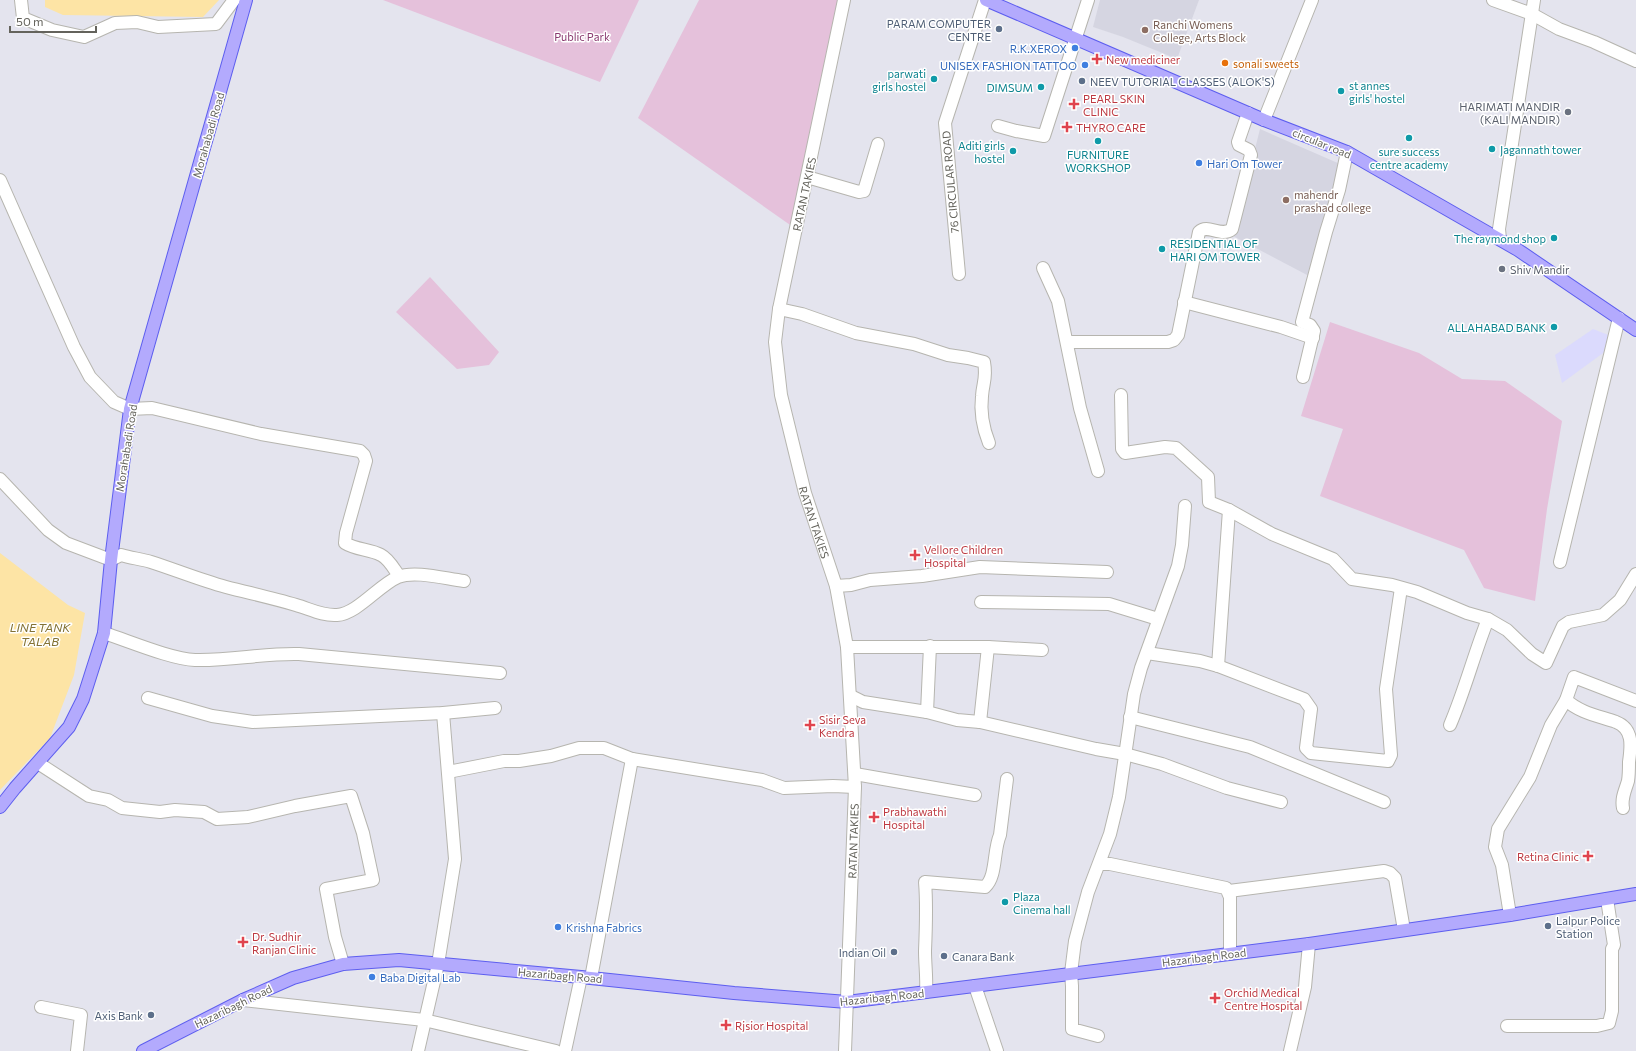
<svg xmlns="http://www.w3.org/2000/svg" width="1636" height="1051" viewBox="0 0 1636 1051" font-family="Commissioner,sans-serif">
<style>
.commercial{fill:#dbdafd}
.education{fill:#d5d5e1}
.green{fill:#e5c1db}
.water{fill:#fde4a5}
.lines{fill:none;stroke-linecap:round;stroke-linejoin:round}
.minor-casing{stroke:#b6b5af;stroke-width:14}
.major-casing{stroke:#5d5eef;stroke-width:14}
.minor{stroke:#fff;stroke-width:12}
.major{stroke:#b3aafd;stroke-width:12}
.service-dot{fill:#5c6f8a;stroke:#fff;stroke-width:1.5}
.education-dot{fill:#8d6e63;stroke:#fff;stroke-width:1.5}
.shop-dot{fill:#3f7fe0;stroke:#fff;stroke-width:1.5}
.health-dot{fill:#e0444e;stroke:#fff;stroke-width:1.5}
.food-dot{fill:#e8710a;stroke:#fff;stroke-width:1.5}
.culture-dot{fill:#0f9aa8;stroke:#fff;stroke-width:1.5}
.worship-dot{fill:#6b7280;stroke:#fff;stroke-width:1.5}
.labels{text-anchor:middle;dominant-baseline:central;stroke-width:3;stroke-linejoin:round;paint-order:stroke}
.service-label{font-size:11px;fill:#4e5e75;stroke:#fff;text-anchor:end}
.education-label{font-size:11px;fill:#785e54;stroke:#fff;text-anchor:start}
.park-label{font-size:11px;fill:#88386e;stroke:#fff}
.shop-label{font-size:11px;fill:#366cbe;stroke:#fff;text-anchor:start}
.health-label{font-size:11px;fill:#be3a42;stroke:#fff;text-anchor:start}
.food-label{font-size:11px;fill:#c56008;stroke:#fff;text-anchor:start}
.culture-label{font-size:11px;fill:#0d838f;stroke:#fff;text-anchor:end}
.worship-label{font-size:11px;fill:#5b616d;stroke:#fff;text-anchor:end}
.street-label{font-size:11px;fill:#64635c;stroke:#fff}
.water-label{font-size:12px;font-style:italic;fill:#837234;stroke:#fff}
</style>
<rect width="100%" height="100%" fill="#e4e4ee"/>
<polygon class="commercial" points="1593,329 1621,340 1562,383 1555,355"/>
<g class="education">
<polygon points="1100,0 1199,0 1177,59 1123,37 1093,27"/>
<polygon points="1260,129 1340,164 1309,276 1233,236"/>
</g>
<g class="green">
<polygon points="383,0 639,0 600,82"/>
<polygon points="699,0 838,0 793,227 638,118"/>
<polygon points="430,277 499,352 489,365 457,369 396,312"/>
<polygon points="1330,322 1419,353 1462,379 1505,381 1562,421 1547,509 1535,601 1484,588 1464,550 1320,496 1343,429 1301,416"/>
</g>
<g class="water">
<polygon points="45,0 219,0 203,17 63,15 45,7"/>
<polygon points="0,553 68,605 85,613 74,675 50,738 0,790"/>
</g>
<g class="lines">
<g class="minor-casing">
<g id="minor">
<polyline points="21,0 23,18 52,30 84,37 115,23 137,22 158,27 216,24 234,0"/>
<path id="s1" d="M 844,0 L 779,309 L 775,342 L 781,395 L 805,493 L 836,586 L 847,647 L 855,787 L 845,1051"/>
<polyline points="1493,0 1532,14 1559,29 1594,42 1636,61"/>
<polyline points="1264,120 1312,0"/>
<polyline points="998,126 1016,131 1044,136 1088,0"/>
<polyline points="807,177 859,192 864,191 878,144"/>
<path d="M 0,180 L 74,347 L 90,377 L 114,402 L 130,409 L 152,408 L 261,434 L 360,451 L 364,455 L 366,461 L 346,533 L 345,543 C 356,550 370,549 381,555 C 389,559 394,569 399,576"/>
<polyline points="1500,239 1499,229 1534,0"/>
<polyline points="1043,268 1058,301 1080,408 1098,471"/>
<polyline points="959,274 945,123 985,0"/>
<polyline points="1184,302 1281,327 1313,338"/>
<path d="M 779,309 L 802,314 L 856,333 L 914,344 L 948,355 L 968,358 L 984,362 C 987,378 983,382 982,396 C 980,413 983,428 989,443"/>
<path d="M 1067,342 L 1168,342 L 1174,340 L 1178,335 L 1199,232 C 1208,223 1221,238 1232,229 L 1251,155 L 1249,150 L 1239,145 L 1238,142 L 1248,113"/>
<polyline points="1303,377 1314,331 1310,325 1302,322 1326,232 1339,190 1347,152"/>
<polyline points="1121,395 1122,449 1125,453 1165,447 1176,448 1208,477 1209,502 1229,510 1272,534 1333,559 1352,579 1392,585 1417,592 1467,613 1488,619 1507,630 1532,654 1546,663 1563,626 1569,622 1603,615 1620,600 1636,574"/>
<path d="M 0,479 L 48,530 L 66,543 L 111,560 L 121,555 C 131,558 141,559 151,562 C 176,570 200,580 226,587 C 249,593 273,598 296,605 C 310,609 322,616 337,615 C 357,614 379,585 398,577 C 415,570 446,579 464,581"/>
<polyline points="1560,562 1619,318"/>
<polyline points="836,586 851,585 870,580 922,576 980,567 1107,572"/>
<polyline points="981,602 1109,604 1158,619"/>
<path d="M 104,633 C 129,641 171,659 195,660 C 230,661 264,653 299,654 L 500,673"/>
<polyline points="847,647 988,647 1042,650"/>
<polyline points="1147,653 1200,661 1218,666 1304,699 1311,709 1306,748 1311,753 1388,761 1391,755 1386,689 1401,588"/>
<polyline points="1218,666 1229,510"/>
<polyline points="851,696 863,702 927,712 957,720 980,722 1096,749 1125,754 1162,764 1227,788 1281,802"/>
<polyline points="148,698 212,716 253,722 443,713 495,708"/>
<path d="M 1566,700 C 1580,713 1599,716 1616,722 C 1634,729 1631,747 1629,762 C 1629,769 1629,775 1628,781 C 1625,791 1621,798 1623,808"/>
<polyline points="927,712 930,646"/>
<polyline points="1130,717 1250,747 1384,802"/>
<polyline points="980,722 988,647"/>
<path d="M 1450,725 C 1465,690 1474,654 1488,619"/>
<polyline points="38,763 89,796 108,800 122,808 160,812 175,810 204,812 217,819 248,817 295,806 351,796 363,833 373,880 326,889 335,937 343,964"/>
<polyline points="448,772 504,761 519,761 551,756 579,748 604,748 632,759 762,780 784,788 833,786 855,787"/>
<polyline points="855,774 975,795"/>
<polyline points="1101,864 1110,864 1226,888 1230,897 1230,954"/>
<polyline points="1229,891 1384,871 1390,873 1395,878 1404,930"/>
<polyline points="1510,915 1502,865 1495,847 1498,829 1530,777 1551,725 1566,700 1574,677 1636,701"/>
<polyline points="591,978 632,759"/>
<polyline points="975,986 997,1051"/>
<path d="M 926,992 C 927,978 925,965 925,951 C 926,928 927,905 925,882 L 985,887 C 997,876 993,851 1000,835 L 1007,779"/>
<polyline points="243,1000 424,1020 556,1051"/>
<polyline points="41,1007 81,1015 77,1051"/>
<polyline points="1507,1026 1597,1026 1609,1023 1612,1011 1612,949 1614,945 1607,899"/>
<polyline points="1098,1036 1072,1029 1072,986 1071,973 1075,941 1088,892 1110,834 1119,797 1134,694 1141,668 1178,566 1182,545 1185,506"/>
<polyline points="418,1051 438,964 455,859 443,713"/>
<polyline points="565,1051 581,977"/>
<polyline points="1290,1051 1305,987 1309,944"/>
</g>
</g>
<g class="major-casing">
<g id="major">
<polyline points="986,0 1264,120 1347,152 1518,250 1636,330"/>
<polyline points="0,807 15,788 69,727 83,699 104,633 111,560 130,409 246,0"/>
<polyline points="143,1051 243,1000 293,978 343,964 399,960 581,977 734,993 847,1002 1309,944 1510,915 1636,894"/>
</g>
</g>
<use href="#minor" class="minor"/>
<use href="#major" class="major"/>
</g>
<g class="service-dot">
<circle cx="999" cy="29" r="4"/>
<circle cx="1082" cy="81" r="4"/>
<circle cx="1548" cy="926" r="4"/>
<circle cx="894" cy="952" r="4"/>
<circle cx="944" cy="956" r="4"/>
<circle cx="151" cy="1015" r="4"/>
</g>
<g class="education-dot">
<circle cx="1145" cy="30" r="4"/>
<circle cx="1286" cy="200" r="4"/>
</g>
<g class="shop-dot">
<circle cx="1075" cy="48" r="4"/>
<circle cx="1085" cy="65" r="4"/>
<circle cx="1199" cy="163" r="4"/>
<circle cx="558" cy="927" r="4"/>
<circle cx="372" cy="977" r="4"/>
</g>
<g class="health-dot">
<path d="M1095 53h4v4h4v4h-4v4h-4v-4h-4v-4h4z"/>
<path d="M1072 98h4v4h4v4h-4v4h-4v-4h-4v-4h4z"/>
<path d="M1065 121h4v4h4v4h-4v4h-4v-4h-4v-4h4z"/>
<path d="M913 549h4v4h4v4h-4v4h-4v-4h-4v-4h4z"/>
<path d="M808 719h4v4h4v4h-4v4h-4v-4h-4v-4h4z"/>
<path d="M872 811h4v4h4v4h-4v4h-4v-4h-4v-4h4z"/>
<path d="M1586 850h4v4h4v4h-4v4h-4v-4h-4v-4h4z"/>
<path d="M241 936h4v4h4v4h-4v4h-4v-4h-4v-4h4z"/>
<path d="M1213 992h4v4h4v4h-4v4h-4v-4h-4v-4h4z"/>
<path d="M724 1019h4v4h4v4h-4v4h-4v-4h-4v-4h4z"/>
</g>
<circle class="food-dot" cx="1225" cy="63" r="4"/>
<g class="culture-dot">
<circle cx="934" cy="79" r="4"/>
<circle cx="1041" cy="87" r="4"/>
<circle cx="1341" cy="91" r="4"/>
<circle cx="1409" cy="138" r="4"/>
<circle cx="1098" cy="141" r="4"/>
<circle cx="1492" cy="149" r="4"/>
<circle cx="1013" cy="151" r="4"/>
<circle cx="1554" cy="238" r="4"/>
<circle cx="1162" cy="249" r="4"/>
<circle cx="1554" cy="327" r="4"/>
<circle cx="1005" cy="902" r="4"/>
</g>
<g class="worship-dot">
<circle cx="1568" cy="112" r="4"/>
<circle cx="1502" cy="269" r="4"/>
</g>
<g class="labels">
<g class="service-label">
<text x="991" y="23">PARAM COMPUTER<tspan x="991" dy="13">CENTRE</tspan></text>
<text x="1090" y="81" text-anchor="start">NEEV TUTORIAL CLASSES (ALOK'S)</text>
<text x="1556" y="920" text-anchor="start">Lalpur Police<tspan x="1556" dy="13">Station</tspan></text>
<text x="886" y="952">Indian Oil</text>
<text x="952" y="956" text-anchor="start">Canara Bank</text>
<text x="143" y="1015">Axis Bank</text>
</g>
<g class="education-label">
<text x="1153" y="24">Ranchi Womens<tspan x="1153" dy="13">College, Arts Block</tspan></text>
<text x="1294" y="194">mahendr<tspan x="1294" dy="13">prashad college</tspan></text>
</g>
<g class="park-label">
<text x="582" y="36">Public Park</text>
</g>
<g class="shop-label">
<text x="1067" y="48" text-anchor="end">R.K.XEROX</text>
<text x="1077" y="65" text-anchor="end">UNISEX FASHION TATTOO</text>
<text x="1207" y="163">Hari Om Tower</text>
<text x="566" y="927">Krishna Fabrics</text>
<text x="380" y="977">Baba Digital Lab</text>
</g>
<g class="health-label">
<text x="1106" y="59">New mediciner</text>
<text x="1083" y="98">PEARL SKIN<tspan x="1083" dy="13">CLINIC</tspan></text>
<text x="1076" y="127">THYRO CARE</text>
<text x="924" y="549">Vellore Children<tspan x="924" dy="13">Hospital</tspan></text>
<text x="819" y="719">Sisir Seva<tspan x="819" dy="13">Kendra</tspan></text>
<text x="883" y="811">Prabhawathi<tspan x="883" dy="13">Hospital</tspan></text>
<text x="1579" y="856" text-anchor="end">Retina Clinic</text>
<text x="252" y="936">Dr. Sudhir<tspan x="252" dy="13">Ranjan Clinic</tspan></text>
<text x="1224" y="992">Orchid Medical<tspan x="1224" dy="13">Centre Hospital</tspan></text>
<text x="735" y="1025">Rjsior Hospital</text>
</g>
<g class="food-label">
<text x="1233" y="63">sonali sweets</text>
</g>
<g class="culture-label">
<text x="926" y="73">parwati<tspan x="926" dy="13">girls hostel</tspan></text>
<text x="1349" y="85" text-anchor="start">st annes<tspan x="1349" dy="13">girls' hostel</tspan></text>
<text x="1033" y="87">DIMSUM</text>
<text x="1005" y="145">Aditi girls<tspan x="1005" dy="13">hostel</tspan></text>
<text x="1500" y="149" text-anchor="start">Jagannath tower</text>
<text x="1409" y="151" text-anchor="middle">sure success<tspan x="1409" dy="13">centre academy</tspan></text>
<text x="1098" y="154" text-anchor="middle">FURNITURE<tspan x="1098" dy="13">WORKSHOP</tspan></text>
<text x="1546" y="238">The raymond shop</text>
<text x="1170" y="243" text-anchor="start">RESIDENTIAL OF<tspan x="1170" dy="13">HARI OM TOWER</tspan></text>
<text x="1546" y="327">ALLAHABAD BANK</text>
<text x="1013" y="896" text-anchor="start">Plaza<tspan x="1013" dy="13">Cinema hall</tspan></text>
</g>
<g class="worship-label">
<text x="1560" y="106">HARIMATI MANDIR<tspan x="1560" dy="13">(KALI MANDIR)</tspan></text>
<text x="1510" y="269" text-anchor="start">Shiv Mandir</text>
</g>
<g class="street-label">
<text transform="translate(208 135) rotate(-74)">Morahabadi Road</text>
<text transform="translate(1322 143) rotate(22)">circular road</text>
<text transform="translate(950 182) rotate(-95)">76 CIRCULAR ROAD</text>
<text transform="translate(804 194) rotate(-78)">RATAN TAKIES</text>
<text transform="translate(126 448) rotate(-81)">Morahabadi Road</text>
<text stroke="none"><textPath href="#s1" startOffset="534">RATAN TAKIES</textPath></text>
<text transform="translate(853 841) rotate(-88)">RATAN TAKIES</text>
<text transform="translate(1204 957) rotate(-7)">Hazaribagh Road</text>
<text transform="translate(560 975) rotate(5)">Hazaribagh Road</text>
<text transform="translate(882 997) rotate(-6)">Hazaribagh Road</text>
<text transform="translate(233 1006) rotate(-26)">Hazaribagh Road</text>
</g>
<g class="water-label">
<text x="40" y="627">LINE TANK<tspan x="40" dy="14">TALAB</tspan></text>
</g>
</g>
<path d="M10 26v6h86v-6" fill="none" stroke="#64635c" stroke-width="2"/>
<text x="16" y="26" font-size="12" fill="#64635c" stroke="#ffffff" stroke-width="3" paint-order="stroke">50 m</text>
</svg>
